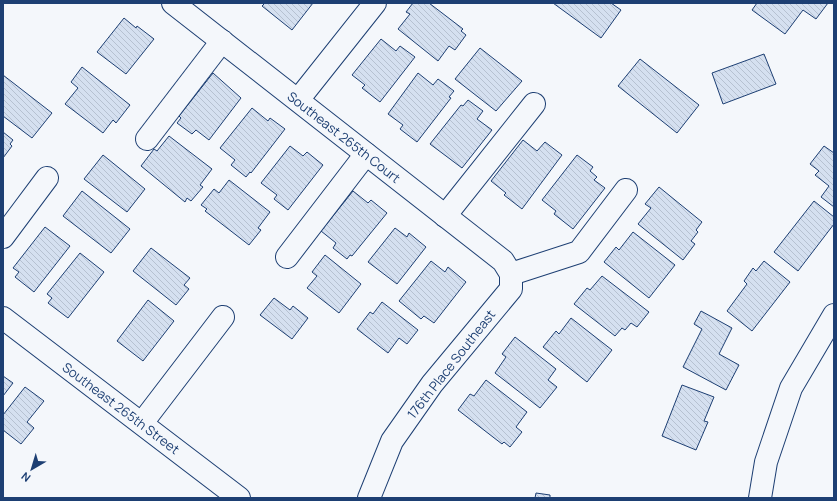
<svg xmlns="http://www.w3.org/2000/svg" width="837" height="501" viewBox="0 0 837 501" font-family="Manrope,sans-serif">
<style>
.building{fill:url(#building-back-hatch);stroke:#1d3f73}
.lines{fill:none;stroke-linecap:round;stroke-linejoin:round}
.minor-casing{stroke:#1d3f73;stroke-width:24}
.minor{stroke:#f4f7fb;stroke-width:22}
.labels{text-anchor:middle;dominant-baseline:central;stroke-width:3;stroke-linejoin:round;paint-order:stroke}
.street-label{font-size:13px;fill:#1d3f73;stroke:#f4f7fb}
</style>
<defs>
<pattern id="building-back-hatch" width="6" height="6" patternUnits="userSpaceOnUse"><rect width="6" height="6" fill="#d5e0f0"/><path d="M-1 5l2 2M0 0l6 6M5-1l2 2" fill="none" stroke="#b6c1d1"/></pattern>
</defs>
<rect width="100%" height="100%" fill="#f4f7fb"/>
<g class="building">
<polygon points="265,3 313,3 292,30 262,6"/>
<polygon points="413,3 429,3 463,29 461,31 466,35 455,50 449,46 438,61 398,29 410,14 406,12"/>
<polygon points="553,3 611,3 621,10 601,38"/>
<polygon points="757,3 828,3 816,19 803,10 785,34 752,10"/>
<polygon points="124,18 136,28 137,26 154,39 126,74 97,52"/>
<polygon points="381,39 396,51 400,46 415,57 380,102 362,88 365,85 352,75"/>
<polygon points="480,48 522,81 496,111 455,79"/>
<polygon points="764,54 776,84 723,104 712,73"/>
<polygon points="640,59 699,105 677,133 618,86"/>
<polygon points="82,67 130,105 116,123 113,120 103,133 65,104 78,88 71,82"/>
<polygon points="213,73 241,98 209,140 196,130 192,134 177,123 181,118 179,116"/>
<polygon points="418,73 433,85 438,79 454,91 449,97 451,98 417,142 400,129 403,125 388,114"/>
<polygon points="3,75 52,113 32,138 3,116"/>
<polygon points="468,100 483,111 477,119 492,130 462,168 430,144 461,105 463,106"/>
<polygon points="252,108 268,121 270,118 285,129 251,173 250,172 246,177 231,165 235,160 220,148"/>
<polygon points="3,132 13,140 10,144 12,146 3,158"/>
<polygon points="169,136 212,169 200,185 203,187 191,201 187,198 185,202 141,166 154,149 157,151"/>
<polygon points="523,140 537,151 545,142 562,155 522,209 504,195 506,193 491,181"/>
<polygon points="290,146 303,156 307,152 323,165 288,210 274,199 277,195 261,183"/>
<polygon points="824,146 834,153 834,207 821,197 829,186 815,175 819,171 810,164"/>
<polygon points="103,155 145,189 127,212 84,179"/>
<polygon points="577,155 593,167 590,171 597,177 594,180 605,188 573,229 554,214 556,211 542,200"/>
<polygon points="229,180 270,212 258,228 261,230 249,245 205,211 207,209 201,205 214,189 219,193"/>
<polygon points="659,187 702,222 696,230 698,232 691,241 695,244 683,260 638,224 651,208 645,204"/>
<polygon points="82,191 130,229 111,253 63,216"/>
<polygon points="353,191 368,203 371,200 387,213 352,256 350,255 347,259 333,248 336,243 321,231"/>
<polygon points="814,201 834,217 834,224 798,271 774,252"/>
<polygon points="45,227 70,246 34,292 15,277 19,272 13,268"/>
<polygon points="395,228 407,237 409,233 426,247 397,284 368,262"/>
<polygon points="633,232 675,265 649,298 604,262 616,247 619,250"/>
<polygon points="151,248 190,278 184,285 189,289 176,305 133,271"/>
<polygon points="80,253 104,272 68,318 48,303 52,298 47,294"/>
<polygon points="325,255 361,284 339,313 307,288 317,276 312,272"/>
<polygon points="431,261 445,272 448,267 466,282 434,323 424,316 421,319 399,301"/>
<polygon points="764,261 790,282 752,331 727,311 747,284 744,281 753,268 756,271"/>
<polygon points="602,276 649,312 637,327 631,323 625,330 622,328 615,336 574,304 587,288 590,290"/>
<polygon points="274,298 290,310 293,306 308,318 292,339 260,315"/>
<polygon points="148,300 174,321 143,361 117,341"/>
<polygon points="382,302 418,330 407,344 399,338 388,353 357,329 370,312 373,314"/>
<polygon points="701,311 732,328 719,354 739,365 726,390 683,367 702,329 694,324"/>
<polygon points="571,318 612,350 587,382 543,347 556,331 559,334"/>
<polygon points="515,337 556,369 548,380 557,387 540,408 495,373 506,357 502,354"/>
<polygon points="3,376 13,383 3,396"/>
<polygon points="486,380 527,412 516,427 522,432 510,447 504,442 502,444 458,410 470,394 474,396"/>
<polygon points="682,385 714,397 704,421 708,422 696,450 662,436"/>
<polygon points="25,387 44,401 27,422 34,428 21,444 3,430 3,415"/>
<polygon points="536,493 550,495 550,498 535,498"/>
</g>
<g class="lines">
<g class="minor-casing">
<g id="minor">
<polyline points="173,3 503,261 511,274"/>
<polyline points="298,100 375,3"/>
<polyline points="147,139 222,41"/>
<polyline points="445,216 534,104"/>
<polyline points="3,237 47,178"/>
<polyline points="287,257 366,154"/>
<polyline points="511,274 579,252 626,190"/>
<polyline points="3,318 239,498"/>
<polyline points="142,423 223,317"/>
<polyline points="369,498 392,441 432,384 511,289 511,274"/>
<polyline points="760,498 766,462 791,388 834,315"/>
</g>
</g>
<use href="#minor" class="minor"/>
</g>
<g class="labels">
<g class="street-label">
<text transform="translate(344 137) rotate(38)">Southeast 265th Court</text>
<text transform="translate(451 364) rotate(-52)">176th Place Southeast</text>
<text transform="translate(121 408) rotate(37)">Southeast 265th Street</text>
</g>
</g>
<rect width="837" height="501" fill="none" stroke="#1d3f73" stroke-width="8"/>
<g transform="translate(32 469) rotate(218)" stroke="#f4f7fb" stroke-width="3" paint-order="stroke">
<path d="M0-3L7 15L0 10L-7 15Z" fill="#1d3f73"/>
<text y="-6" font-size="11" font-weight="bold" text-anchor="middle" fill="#1d3f73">N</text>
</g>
</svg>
